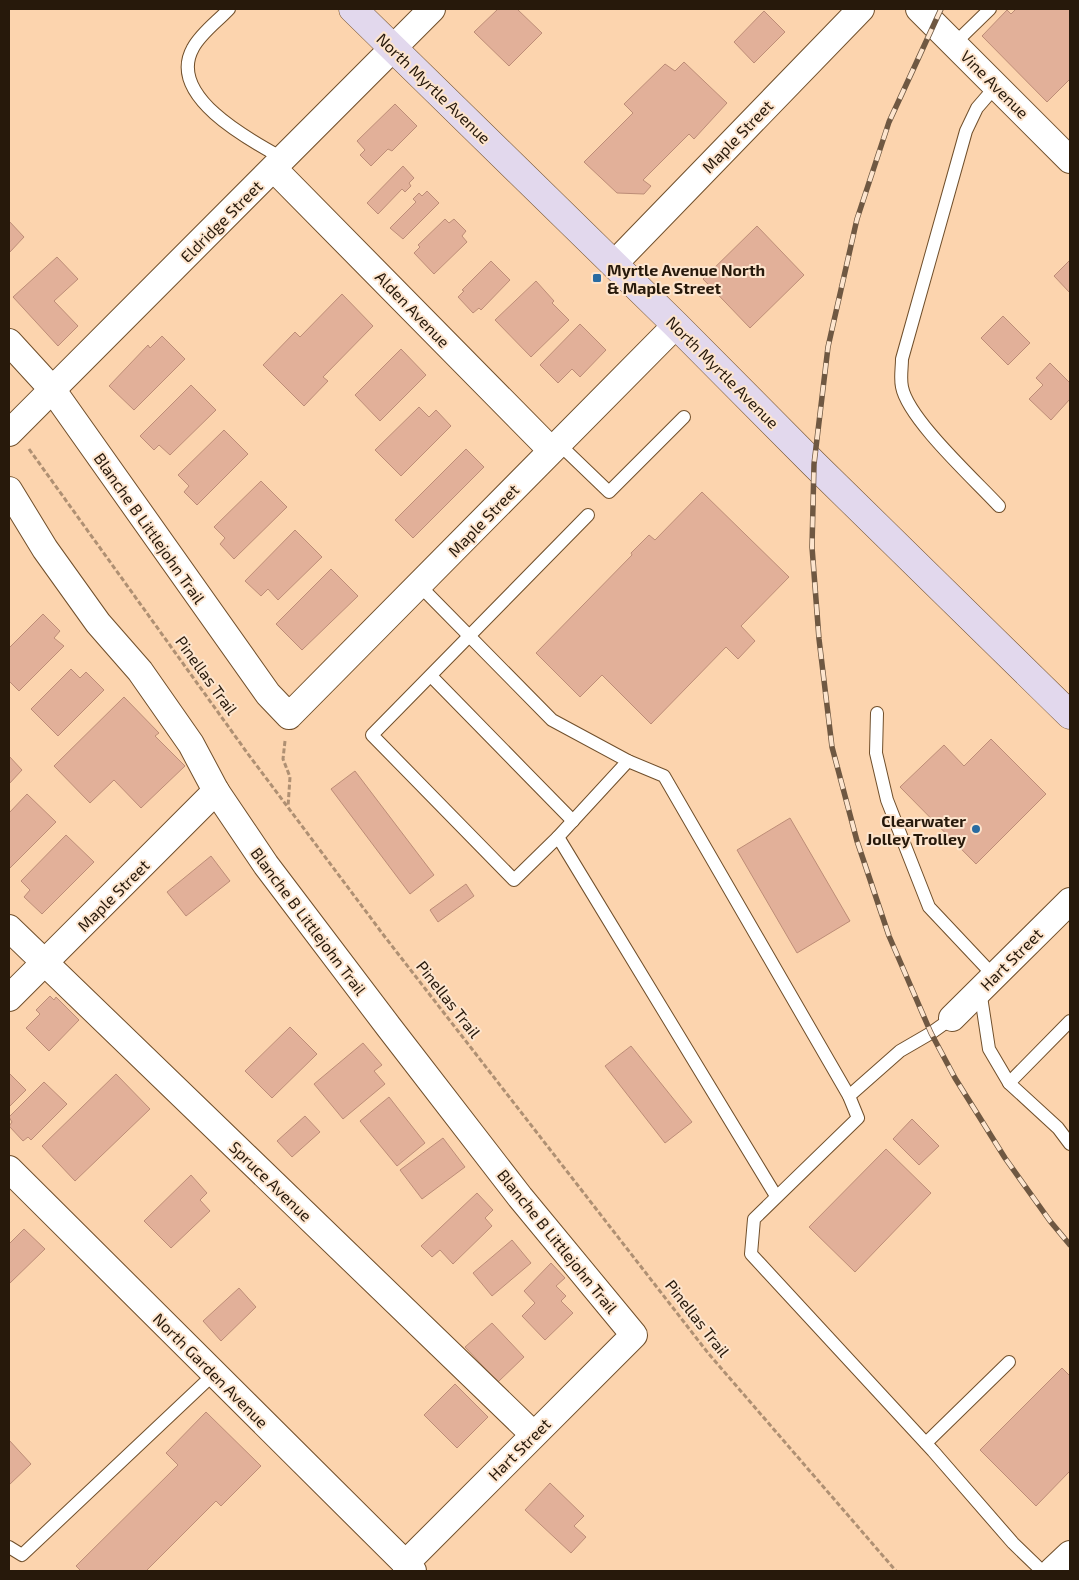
<svg xmlns="http://www.w3.org/2000/svg" width="1079" height="1580" viewBox="0 0 1079 1580" font-family="'Exo 2',sans-serif">
<style>
.building{fill:#e2b099;stroke:#bd8d77}
.lines{fill:none;stroke-linecap:round;stroke-linejoin:round}
.service-casing{stroke:#704f2b;stroke-width:14}
.minor-casing{stroke:#704f2b;stroke-width:28}
.secondary-casing{stroke:#704f2b;stroke-width:29}
.path{stroke:#af9073;stroke-width:3;stroke-dasharray:5 2.5;stroke-linecap:butt}
.service{stroke:#fff;stroke-width:12}
.minor{stroke:#fff;stroke-width:26}
.secondary{stroke:#e2d8ed;stroke-width:28}
.rail-casing{stroke:#6f5842;stroke-width:5.5}
.rail{stroke:#fde5ce;stroke-width:4;stroke-dasharray:11;stroke-linecap:butt}
.poi-dot{fill:#296ba1;stroke:#fde5ce;stroke-width:2}
.labels{text-anchor:middle;dominant-baseline:central;stroke-width:4;stroke-linejoin:round;paint-order:stroke}
.street-label{font-size:16px;fill:#27190b;stroke:#fde5ce}
.poi-label{font-size:16px;font-weight:bold;fill:#27190b;stroke:#fde5ce;text-anchor:start}
</style>
<rect width="100%" height="100%" fill="#fcd4ae"/>
<g class="building">
<polygon points="498,9 517,9 542,33 509,66 474,32"/>
<polygon points="1016,9 1070,9 1070,79 1047,102 982,36 1007,10 1011,14"/>
<polygon points="764,11 785,32 754,63 734,42"/>
<polygon points="684,62 727,103 694,139 689,134 643,180 651,186 644,194 617,193 584,162 633,113 624,104 665,64 675,71"/>
<polygon points="395,104 417,126 392,151 388,149 371,166 360,155 365,150 357,141"/>
<polygon points="403,166 414,178 409,183 411,186 405,192 402,189 378,214 367,203"/>
<polygon points="427,191 439,203 403,239 390,228 416,202 413,199 419,193 422,196"/>
<polygon points="445,219 449,223 454,219 466,231 462,236 467,242 434,274 414,253 420,247 418,245"/>
<polygon points="9,221 24,237 9,253"/>
<polygon points="757,226 804,275 750,328 703,279"/>
<polygon points="57,257 78,279 54,301 78,326 58,346 13,297"/>
<polygon points="1070,260 1070,293 1054,276"/>
<polygon points="491,261 510,280 481,310 479,308 473,313 458,297 464,291 462,290"/>
<polygon points="536,281 554,301 552,303 569,320 531,357 495,320"/>
<polygon points="342,294 373,326 323,377 328,381 304,406 263,365 295,332 300,337"/>
<polygon points="1003,316 1030,343 1008,365 981,338"/>
<polygon points="580,324 606,350 580,377 572,369 558,383 540,365"/>
<polygon points="162,336 185,359 134,410 109,386 148,345 150,348"/>
<polygon points="401,349 426,375 380,421 355,395"/>
<polygon points="1050,363 1070,383 1070,399 1051,420 1029,399 1043,385 1036,378"/>
<polygon points="191,385 216,410 170,455 159,445 154,450 140,436"/>
<polygon points="419,407 429,417 436,410 451,426 401,476 375,450"/>
<polygon points="224,430 248,454 197,505 184,492 189,486 178,475"/>
<polygon points="466,449 484,467 413,538 395,520"/>
<polygon points="261,481 287,507 234,559 220,544 225,538 214,527"/>
<polygon points="702,492 789,577 741,626 755,641 738,659 726,647 651,724 602,675 580,697 536,653 632,555 631,553 649,535 655,540"/>
<polygon points="295,530 322,557 278,600 268,589 261,596 245,581"/>
<polygon points="331,569 358,596 302,650 276,624"/>
<polygon points="43,614 60,631 54,638 64,646 19,691 9,681 9,648"/>
<polygon points="71,669 80,678 86,672 104,690 58,736 31,709"/>
<polygon points="124,697 159,733 155,736 185,766 141,808 114,780 90,803 54,766"/>
<polygon points="991,739 1046,794 976,864 900,787 944,745 964,766"/>
<polygon points="9,756 22,770 9,784"/>
<polygon points="355,771 434,875 410,894 331,789"/>
<polygon points="27,794 56,822 9,869 9,813"/>
<polygon points="790,818 850,921 797,953 737,850"/>
<polygon points="66,835 94,862 42,914 24,897 30,890 21,881"/>
<polygon points="211,856 230,881 186,916 167,892"/>
<polygon points="466,884 474,896 438,922 430,910"/>
<polygon points="50,996 54,1000 56,997 79,1020 49,1051 26,1028 40,1014 36,1010"/>
<polygon points="290,1027 317,1054 272,1098 245,1071"/>
<polygon points="363,1043 382,1065 374,1071 385,1084 343,1119 314,1084"/>
<polygon points="631,1046 692,1122 665,1143 605,1066"/>
<polygon points="9,1073 26,1090 9,1107"/>
<polygon points="116,1074 150,1109 75,1181 42,1146"/>
<polygon points="44,1082 67,1104 31,1140 28,1137 23,1141 9,1126 12,1122 9,1117"/>
<polygon points="389,1097 425,1143 397,1166 360,1121"/>
<polygon points="305,1116 320,1132 292,1157 277,1141"/>
<polygon points="912,1119 939,1146 919,1165 893,1139"/>
<polygon points="443,1138 465,1167 422,1199 400,1170"/>
<polygon points="886,1149 931,1193 855,1272 809,1227"/>
<polygon points="191,1175 207,1193 200,1200 210,1211 171,1248 144,1221"/>
<polygon points="477,1193 493,1210 485,1218 492,1226 453,1264 440,1250 432,1257 421,1246"/>
<polygon points="24,1229 45,1249 9,1284 9,1244"/>
<polygon points="512,1240 531,1263 492,1296 473,1273"/>
<polygon points="551,1263 565,1278 556,1286 566,1296 561,1301 573,1313 545,1340 522,1316 535,1303 524,1291"/>
<polygon points="239,1288 256,1307 221,1341 203,1321"/>
<polygon points="492,1323 524,1357 498,1382 465,1347"/>
<polygon points="1062,1368 1070,1376 1070,1471 1036,1506 980,1450"/>
<polygon points="455,1384 488,1417 457,1448 424,1415"/>
<polygon points="206,1412 261,1466 221,1506 216,1501 146,1571 81,1571 76,1566 178,1465 166,1453"/>
<polygon points="9,1440 31,1464 9,1485"/>
<polygon points="550,1483 584,1516 574,1526 586,1537 571,1553 525,1510"/>
</g>
<g class="lines">
<g class="service-casing">
<g id="service">
<path d="M 229,9 C 218,21 201,33 193,48 C 166,96 251,141 284,159"/>
<polyline points="954,44 990,9"/>
<path d="M 996,86 L 977,108 L 966,131 L 902,359 C 902,368 900,378 902,387 C 908,419 975,480 999,506"/>
<polyline points="558,443 609,492 684,417"/>
<polyline points="588,515 372,735 514,880 558,837 776,1196"/>
<polyline points="419,585 552,720 628,761 664,776 849,1096 858,1118 754,1219 751,1254 933,1451 1013,1543 1042,1571"/>
<polyline points="431,676 573,821"/>
<polyline points="877,713 876,753 887,800 929,907 994,976"/>
<polyline points="558,837 628,761"/>
<polyline points="980,990 989,1049 1009,1083 1058,1128 1070,1144"/>
<polyline points="1009,1083 1070,1021"/>
<polyline points="849,1096 900,1051 931,1033 952,1018"/>
<polyline points="926,1443 1009,1362"/>
<polyline points="9,1547 22,1555 215,1373"/>
</g>
</g>
<g class="minor-casing">
<g id="minor">
<polyline points="919,9 1070,160"/>
<polyline points="274,169 551,450"/>
<polyline points="614,264 861,9"/>
<polyline points="9,342 52,389 268,694 289,716 676,325"/>
<polyline points="9,433 432,9"/>
<polyline points="9,490 45,549 98,623 140,671 191,744 216,791 266,865 388,1026 520,1197 634,1335 405,1564"/>
<polyline points="9,928 533,1434"/>
<polyline points="9,998 216,791"/>
<polyline points="952,1018 1070,901"/>
<polyline points="9,1169 413,1571"/>
<polyline points="1052,1571 1070,1554"/>
</g>
</g>
<g class="secondary-casing">
<polyline id="secondary" points="353,9 676,325 814,464 1070,715"/>
</g>
<g class="path">
<polyline points="29,449 248,754 385,937 708,1353 896,1571"/>
<polyline points="285,741 283,759 290,777 288,807"/>
</g>
<use href="#service" class="service"/>
<use href="#minor" class="minor"/>
<use href="#secondary" class="secondary"/>
<g class="rail-casing">
<polyline id="rail" points="941,9 889,122 857,219 828,347 814,464 812,547 819,639 832,747 857,841 889,936 931,1033 955,1078 1005,1158 1050,1221 1070,1245"/>
</g>
<use href="#rail" class="rail"/>
</g>
<g class="poi-dot">
<rect x="592" y="273" width="10" height="10" rx="2.5"/>
<circle cx="976" cy="829" r="5"/>
</g>
<g class="labels">
<g class="street-label">
<text transform="translate(995 84) rotate(45)">Vine Avenue</text>
<text transform="translate(434 88) rotate(44)">North Myrtle Avenue</text>
<text transform="translate(737 136) rotate(-46)">Maple Street</text>
<text transform="translate(221 221) rotate(-45)">Eldridge Street</text>
<text transform="translate(413 309) rotate(46)">Alden Avenue</text>
<text transform="translate(723 372) rotate(45)">North Myrtle Avenue</text>
<text transform="translate(483 520) rotate(-46)">Maple Street</text>
<text transform="translate(150 528) rotate(55)">Blanche B Littlejohn Trail</text>
<text transform="translate(207 675) rotate(54)">Pinellas Trail</text>
<text transform="translate(113 895) rotate(-45)">Maple Street</text>
<text transform="translate(309 921) rotate(53)">Blanche B Littlejohn Trail</text>
<text transform="translate(1011 959) rotate(-45)">Hart Street</text>
<text transform="translate(449 999) rotate(52)">Pinellas Trail</text>
<text transform="translate(271 1181) rotate(44)">Spruce Avenue</text>
<text transform="translate(558 1241) rotate(51)">Blanche B Littlejohn Trail</text>
<text transform="translate(698 1318) rotate(52)">Pinellas Trail</text>
<text transform="translate(211 1370) rotate(45)">North Garden Avenue</text>
<text transform="translate(519 1449) rotate(-45)">Hart Street</text>
</g>
<g class="poi-label">
<text x="607" y="269">Myrtle Avenue North<tspan x="607" dy="18">&amp; Maple Street</tspan></text>
<text x="966" y="820" text-anchor="end">Clearwater<tspan x="966" dy="18">Jolley Trolley</tspan></text>
</g>
</g>
<rect width="1079" height="1580" fill="none" stroke="#27190b" stroke-width="20"/>
</svg>
